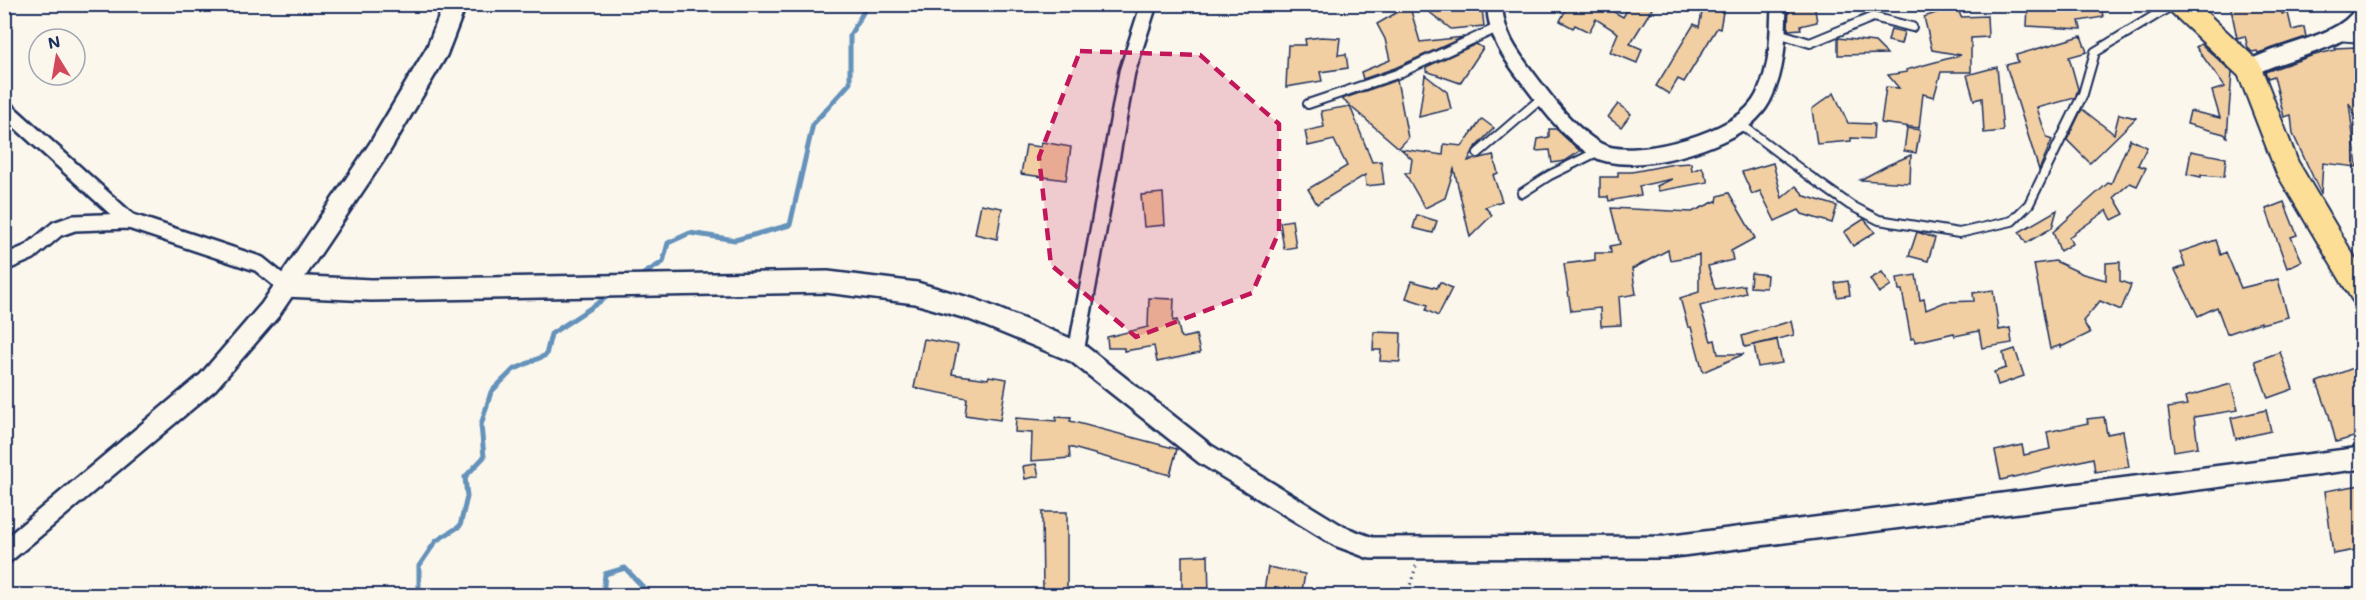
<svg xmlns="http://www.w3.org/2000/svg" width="2366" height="600" viewBox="0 0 2366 600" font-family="Mali,sans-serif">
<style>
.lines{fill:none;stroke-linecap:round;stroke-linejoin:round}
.stream{stroke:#6592ba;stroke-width:5}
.building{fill:#f2cfa2;stroke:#1b2f5e;stroke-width:1.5}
.lane-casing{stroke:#1b2f5e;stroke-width:12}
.street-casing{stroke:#1b2f5e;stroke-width:20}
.secondary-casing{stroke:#1b2f5e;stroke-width:26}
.primary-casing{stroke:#1b2f5e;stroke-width:28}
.path{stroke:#1b2f5e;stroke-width:3;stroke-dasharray:1.5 4.5;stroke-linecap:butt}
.lane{stroke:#fbf7ec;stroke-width:8}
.street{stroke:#fbf7ec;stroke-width:15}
.secondary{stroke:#fbf7ec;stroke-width:21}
.primary{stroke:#fcde96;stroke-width:24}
.marked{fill:#c2185b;fill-opacity:0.2;stroke:#c2185b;stroke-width:4.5;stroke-dasharray:12 8;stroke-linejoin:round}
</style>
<rect width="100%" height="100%" fill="#fbf7ec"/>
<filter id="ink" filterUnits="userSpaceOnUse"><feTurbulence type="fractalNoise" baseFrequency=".0167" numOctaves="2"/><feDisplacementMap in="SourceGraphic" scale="12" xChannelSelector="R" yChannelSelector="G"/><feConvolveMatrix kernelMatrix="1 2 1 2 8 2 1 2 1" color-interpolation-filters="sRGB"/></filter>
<g filter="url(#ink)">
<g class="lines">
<g class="stream">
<polyline points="637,278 663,262 668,243 690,233 735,240 790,225 813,124 850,83 850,35 868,4"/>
<polyline points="419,596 419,566 436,541 460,526 467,497 465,477 484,457 481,425 491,392 513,370 546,355 551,334 613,293"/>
<polyline points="603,596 605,574 625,568 643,587 644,596"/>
</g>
</g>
<g class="building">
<polygon points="1395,4 1409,4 1420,42 1464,37 1395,68 1363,79 1361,72 1390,60 1385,39 1377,24 1396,13"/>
<polygon points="1419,4 1461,4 1457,11 1482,9 1484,26 1451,29"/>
<polygon points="1569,4 1603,4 1603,6 1623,17 1631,4 1655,4 1630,44 1642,49 1637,63 1610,52 1618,33 1596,19 1589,32 1575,25 1573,28 1560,21"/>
<polygon points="1789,4 1814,4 1817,22 1800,26 1801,29 1788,30"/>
<polygon points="2090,4 2101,4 2103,17 2079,21 2081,29 2027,26 2028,5 2041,5 2041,10"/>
<polygon points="2230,4 2281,4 2282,14 2288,13 2292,30 2304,27 2306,37 2258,53 2257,51 2252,52 2248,48 2245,36 2237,38"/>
<polygon points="1957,6 1961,17 1987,16 1988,37 1971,38 1971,72 1941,72 1934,97 1923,94 1919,128 1881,123 1886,87 1899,88 1888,75 1907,72 1906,70 1961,55 1932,50 1924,17"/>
<polygon points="1703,8 1723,12 1720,29 1717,28 1684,82 1678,79 1669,94 1656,86 1694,24 1699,27"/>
<polygon points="1891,29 1904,32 1901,44 1888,41"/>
<polygon points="2081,36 2087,52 2069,57 2078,89 2075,98 2037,108 2047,138 2052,140 2039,170 2006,65 2018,62 2016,55"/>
<polygon points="1321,37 1340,38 1338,55 1346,54 1348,68 1320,72 1322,81 1286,87 1288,45 1306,45 1305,39"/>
<polygon points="1838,38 1875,42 1887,54 1838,55"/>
<polygon points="1476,44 1483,48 1460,83 1426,71 1426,67"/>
<polygon points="2201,44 2232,72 2227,137 2224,134 2187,124 2190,111 2220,118 2212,91 2225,87 2196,47"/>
<polygon points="2356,47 2357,78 2361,78 2361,127 2349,103 2357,167 2323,163 2321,194 2293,134 2291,115 2284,117 2274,76 2268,78 2265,72 2311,56 2335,50 2335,48"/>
<polygon points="1997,67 2003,131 1984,133 1982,98 1974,100 1967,75"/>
<polygon points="1425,75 1447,92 1451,109 1419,117"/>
<polygon points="1397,80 1408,138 1399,148 1342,99"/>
<polygon points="1834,93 1848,123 1874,124 1873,139 1851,138 1851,141 1817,144 1812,109"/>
<polygon points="1618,104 1631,114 1621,127 1608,117"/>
<polygon points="1350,106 1372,162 1381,161 1384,184 1366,186 1365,175 1317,204 1308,189 1347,166 1334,140 1308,146 1305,131 1324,127 1321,111"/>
<polygon points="2082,109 2114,134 2119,114 2136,118 2090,163 2067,140"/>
<polygon points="1482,119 1494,128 1474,149 1468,161 1493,155 1498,173 1493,175 1502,201 1485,207 1492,215 1470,237 1454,169 1445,198 1425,208 1405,173 1410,173 1412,159 1401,149 1443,155 1444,144 1462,146"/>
<polygon points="1907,128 1920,130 1916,153 1904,151"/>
<polygon points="1549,129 1556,129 1580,151 1565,161 1552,163 1550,150 1536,151 1538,139 1549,137"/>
<polygon points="2130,139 2147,147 2138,165 2146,168 2137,186 2130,183 2114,197 2124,214 2112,220 2107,210 2069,237 2072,244 2060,251 2053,232 2108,183 2111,184"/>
<polygon points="1042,142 1071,147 1066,180 1021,174 1026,145 1041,147"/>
<polygon points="2191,151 2226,158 2224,177 2201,175 2201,177 2187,174"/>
<polygon points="1911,155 1910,183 1860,180 1888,165"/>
<polygon points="1691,163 1692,171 1702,167 1708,182 1659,191 1657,186 1672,179 1639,186 1641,195 1609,201 1608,197 1600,197 1600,177 1618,177 1618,172 1632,172 1674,164"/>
<polygon points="1773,163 1782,198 1796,186 1805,196 1837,206 1832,223 1802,214 1799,210 1775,221 1760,191 1752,194 1742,172"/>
<polygon points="1163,193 1165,225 1144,227 1141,195"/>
<polygon points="1729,193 1755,238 1731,251 1733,260 1708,266 1715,289 1744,285 1746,293 1700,306 1711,341 1715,340 1718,354 1744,354 1703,372 1691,327 1688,327 1680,298 1699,292 1699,255 1670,260 1668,250 1632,269 1636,294 1619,297 1621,325 1601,326 1600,308 1571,311 1564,264 1595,260 1595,253 1611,253 1610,246 1620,244 1611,208 1692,212 1716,201 1717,202 1718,196"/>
<polygon points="2284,202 2297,235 2291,237 2302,261 2287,268 2266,209"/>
<polygon points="981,204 1002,208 997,239 975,234"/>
<polygon points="2057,210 2052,228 2026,243 2019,232"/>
<polygon points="1417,215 1437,221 1433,233 1413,228"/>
<polygon points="1864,219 1875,232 1853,246 1844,232"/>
<polygon points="1292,220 1296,247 1284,249 1280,222"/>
<polygon points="1917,232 1935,238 1928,261 1909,256"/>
<polygon points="2216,240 2221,255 2226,252 2241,288 2278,279 2288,317 2261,324 2261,322 2227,334 2217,307 2198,316 2175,270 2185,266 2180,252"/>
<polygon points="2055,261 2083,274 2106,280 2106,263 2120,262 2120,281 2131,285 2121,310 2100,301 2083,321 2090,333 2061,347 2061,345 2050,349 2034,264"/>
<polygon points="1882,272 1891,285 1879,293 1870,279"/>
<polygon points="1751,273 1767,275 1766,288 1750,287"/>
<polygon points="1916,275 1920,300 1924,299 1926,310 1945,302 1974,301 1973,293 1993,290 1999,330 2010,328 2012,343 1982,348 1979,331 1955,336 1954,333 1915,342 1914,338 1911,339 1902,290 1899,290 1897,278"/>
<polygon points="1412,281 1437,288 1440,282 1452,288 1438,316 1426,310 1428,305 1406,298"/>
<polygon points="1848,281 1850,295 1837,297 1835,283"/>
<polygon points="1149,298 1174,299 1173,321 1177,320 1181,338 1196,335 1200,353 1157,362 1154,346 1124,351 1124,348 1108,348 1107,337 1148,327"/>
<polygon points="1791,321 1794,335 1745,347 1742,336"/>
<polygon points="1374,332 1401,333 1400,362 1380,361 1381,350 1373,350"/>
<polygon points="924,339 958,345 952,374 988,379 989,376 1007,379 1000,420 965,415 967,398 914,388"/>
<polygon points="1777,340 1782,363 1758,367 1754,345"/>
<polygon points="2015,349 2024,376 1998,385 1994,372 2006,368 2003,353"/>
<polygon points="2280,352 2293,389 2268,398 2255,361"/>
<polygon points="2361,365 2361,435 2336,442 2329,415 2317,382"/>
<polygon points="2231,384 2238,410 2194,417 2198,447 2174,451 2168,408 2187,405 2185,397"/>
<polygon points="2266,410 2271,431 2236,439 2231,418"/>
<polygon points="1056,417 1071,418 1070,421 1177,449 1170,475 1069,447 1070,458 1031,461 1032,433 1015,432 1016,418 1056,421"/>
<polygon points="2104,417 2107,434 2123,431 2129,467 2095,472 2093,458 2001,480 1995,451 2022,445 2024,455 2050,449 2047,432 2088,423 2087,419"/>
<polygon points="1036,464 1039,476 1025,479 1023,466"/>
<polygon points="2361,485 2361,549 2333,554 2325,491"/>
<polygon points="1042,512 1067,512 1067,594 1043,594"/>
<polygon points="1208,555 1209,596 1182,596 1182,556"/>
<polygon points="1268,567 1305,574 1301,596 1263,596"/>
</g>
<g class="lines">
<g class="lane-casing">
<g id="lane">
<polyline points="1778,33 1810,43 1873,17 1912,27"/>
<polyline points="2337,36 2362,38"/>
<polyline points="1308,104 1397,74 1497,28"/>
<polyline points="1739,123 1809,176 1850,205 1879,220 1959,233 2012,221 2029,204 2083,94 2095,52 2174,4"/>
<polyline points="1478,153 1543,97"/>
<polyline points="1522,193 1550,175 1599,151"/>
</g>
</g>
<g class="street-casing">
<g id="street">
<path d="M 1495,4 C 1494,33 1511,56 1528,78 C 1547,103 1569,134 1597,150 C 1631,169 1727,141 1752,113 C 1757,108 1762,101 1765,94 C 1778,67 1778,35 1779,4"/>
<path d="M 2249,69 C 2279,50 2344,45 2362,12"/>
<polyline points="4,108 129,221"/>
<polyline points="4,263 30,252 57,229 74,223 129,221 259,264 286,286"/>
<polyline points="1076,352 1127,72 1149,4"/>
</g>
</g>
<g class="secondary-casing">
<g id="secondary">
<polyline points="286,286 371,290 827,282 916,293 974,310 1076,352 1205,454 1339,536 1371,548 1666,547 2362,458"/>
<polyline points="4,553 208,382 270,310 380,147 437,51 455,4"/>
</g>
</g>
<g class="primary-casing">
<polyline id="primary" points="2180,4 2249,69 2287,167 2362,293"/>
</g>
<polyline class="path" points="1407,596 1416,566"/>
<use href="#lane" class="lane"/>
<use href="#street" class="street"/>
<use href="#secondary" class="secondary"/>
<use href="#primary" class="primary"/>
</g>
</g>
<path class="marked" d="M 1080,51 L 1200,55 L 1279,124 L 1279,232 L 1252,293 L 1136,337 L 1051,265 L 1039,157 Z"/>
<rect width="2366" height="600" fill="none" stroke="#fbf7ec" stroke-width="24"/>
<rect x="12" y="12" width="2342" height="576" fill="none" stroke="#1b2f5e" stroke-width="2" filter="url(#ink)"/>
<g transform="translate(57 57) rotate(349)"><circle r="28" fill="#fbf7ec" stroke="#a1a7b3" stroke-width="1.5"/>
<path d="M0-4.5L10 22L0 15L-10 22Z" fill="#d1495b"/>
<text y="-9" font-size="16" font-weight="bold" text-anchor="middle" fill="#1b2f5e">N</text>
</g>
</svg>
